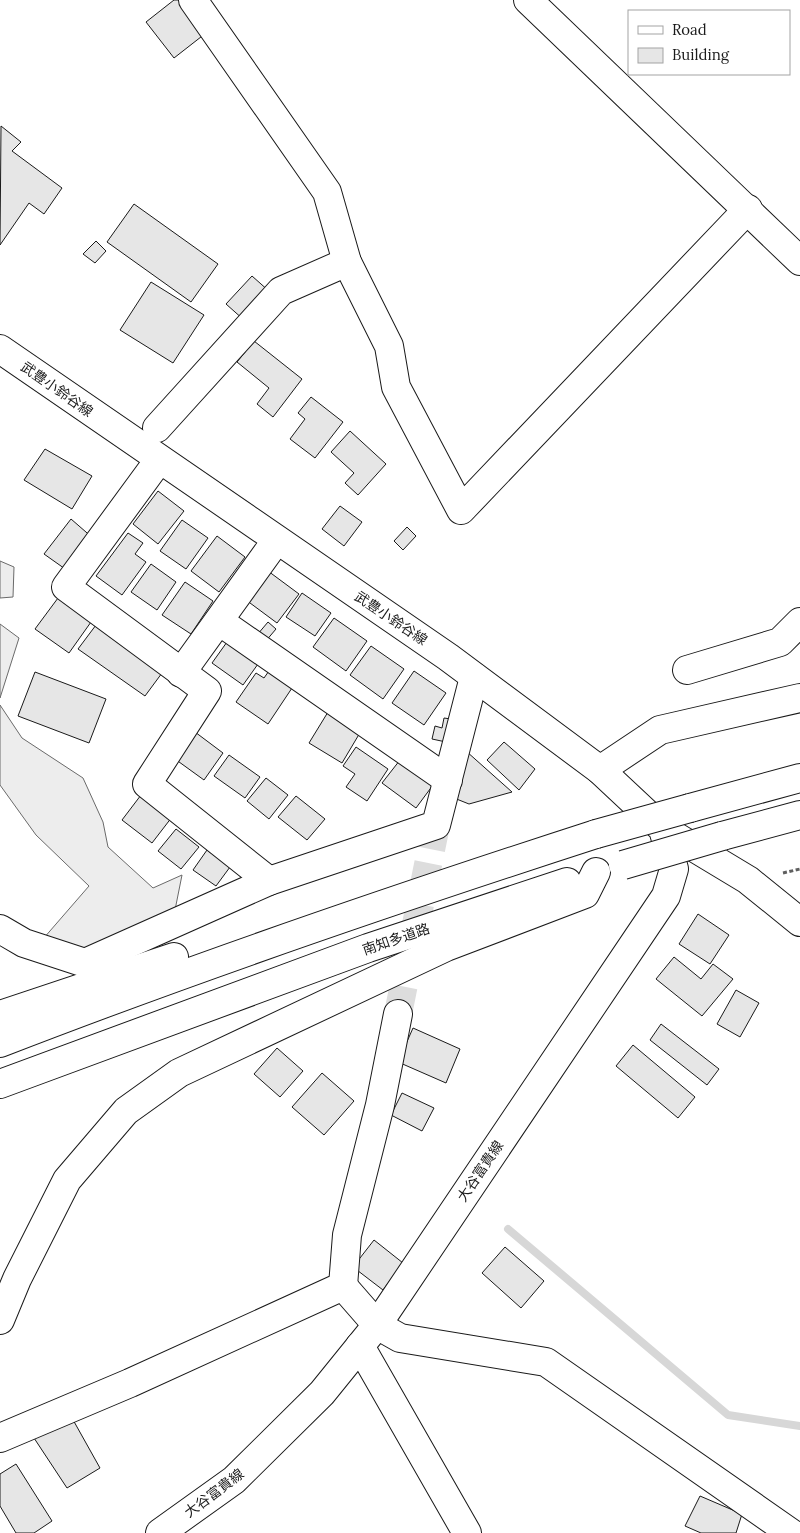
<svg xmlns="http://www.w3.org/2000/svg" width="800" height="1533" viewBox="0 0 800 1533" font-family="Lora,'Noto Sans JP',serif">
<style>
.built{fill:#ededed;stroke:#6a6a6a}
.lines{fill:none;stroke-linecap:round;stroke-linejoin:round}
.stream{stroke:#d7d7d7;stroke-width:8}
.building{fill:#e6e6e6;stroke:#1a1a1a}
.minor-tunnel{stroke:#ddd;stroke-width:28;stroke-dasharray:28 14;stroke-linecap:butt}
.minor-casing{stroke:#1a1a1a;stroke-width:30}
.major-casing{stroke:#1a1a1a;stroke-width:30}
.highway-casing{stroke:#1a1a1a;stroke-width:30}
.path{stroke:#5f5f5f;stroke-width:3;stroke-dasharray:4 2.5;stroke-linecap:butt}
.minor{stroke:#fff;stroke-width:28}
.major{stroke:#fff;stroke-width:28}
.highway{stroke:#fff;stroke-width:28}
.highway-bridge-casing{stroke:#1a1a1a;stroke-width:30;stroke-linecap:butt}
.highway-bridge{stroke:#fff;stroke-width:28}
.labels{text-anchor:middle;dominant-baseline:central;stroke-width:4;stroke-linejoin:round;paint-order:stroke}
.street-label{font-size:14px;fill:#1a1a1a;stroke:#fff}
</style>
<rect width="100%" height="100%" fill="#fff"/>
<g class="built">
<polygon points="0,561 14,567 13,597 0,598"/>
<polygon points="0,624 19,638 0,698"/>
<polygon points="0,705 22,738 83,778 103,822 108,847 153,888 182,875 174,915 85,953 43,939 89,886 36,835 0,785"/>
</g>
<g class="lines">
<polyline class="stream" points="508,1229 728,1415 800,1426"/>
</g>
<g class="building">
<polygon points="174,0 180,0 206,33 174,58 146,22"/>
<polygon points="1,126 21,142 12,151 62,188 44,214 29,203 0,245"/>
<polygon points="134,204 218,264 191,302 107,242"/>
<polygon points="96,241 106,251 95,263 83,254"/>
<polygon points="252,276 270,292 244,320 226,304"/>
<polygon points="151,282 204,315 173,363 120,330"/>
<polygon points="254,341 302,379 273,417 257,404 269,388 237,362"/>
<polygon points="311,397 343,422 315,458 290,439 305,419 298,413"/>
<polygon points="350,431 386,464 358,495 345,483 354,473 331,452"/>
<polygon points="45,449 92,476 72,509 24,480"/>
<polygon points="158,491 184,511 158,544 133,524"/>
<polygon points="340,506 362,522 344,546 322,529"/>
<polygon points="71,519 94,539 68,571 44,554"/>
<polygon points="182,520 208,538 186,569 160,551"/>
<polygon points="407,527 416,536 403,550 394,541"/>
<polygon points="128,533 143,543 135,554 146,562 122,595 96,576"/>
<polygon points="217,536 245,557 219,592 191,571"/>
<polygon points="151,564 176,582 157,610 131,592"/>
<polygon points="268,571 299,594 277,623 246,600"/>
<polygon points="185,582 213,601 191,634 162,615"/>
<polygon points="302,593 331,613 315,636 286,617"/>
<polygon points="58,598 91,622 69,653 35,629"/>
<polygon points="334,618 367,641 346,671 313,647"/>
<polygon points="268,622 276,629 265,642 257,635"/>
<polygon points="96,625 162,673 145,696 78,649"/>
<polygon points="227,642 258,664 243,685 212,663"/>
<polygon points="371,646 404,669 383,699 350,675"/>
<polygon points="271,668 294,685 268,724 236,702 256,673 264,678"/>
<polygon points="414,671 446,693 424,725 392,703"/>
<polygon points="35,672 106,699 89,743 18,716"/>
<polygon points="328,712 361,731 342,763 309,743"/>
<polygon points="444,718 451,719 446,742 432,739 435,726 442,728"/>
<polygon points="195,732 223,753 204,780 175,759"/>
<polygon points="504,742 535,769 519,790 487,760"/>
<polygon points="356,747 388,769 367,801 346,787 355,774 343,766"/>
<polygon points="466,751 512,792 469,804 454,798"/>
<polygon points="229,755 260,777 245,798 214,776"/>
<polygon points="400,760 433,785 416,808 382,783"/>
<polygon points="266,778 288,795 269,819 247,801"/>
<polygon points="141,795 172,817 152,843 122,820"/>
<polygon points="296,796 325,819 307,840 278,817"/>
<polygon points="176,829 199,847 181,869 158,851"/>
<polygon points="207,850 230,867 216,886 193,870"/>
<polygon points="698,914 729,935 710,964 679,944"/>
<polygon points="674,957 701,979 713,964 733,979 702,1016 656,979"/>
<polygon points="736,990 759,1003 740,1037 717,1024"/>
<polygon points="661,1024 719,1069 707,1085 650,1040"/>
<polygon points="413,1028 460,1049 446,1083 398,1062"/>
<polygon points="633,1045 695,1097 678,1118 616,1066"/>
<polygon points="277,1048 303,1071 280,1097 254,1074"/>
<polygon points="322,1073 354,1101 324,1135 292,1107"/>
<polygon points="402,1093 434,1108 422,1131 391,1115"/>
<polygon points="374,1240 403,1263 383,1290 353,1267"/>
<polygon points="505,1247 544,1281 521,1308 482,1273"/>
<polygon points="72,1418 100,1468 67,1488 34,1438"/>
<polygon points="16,1464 52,1521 34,1533 16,1533 0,1506 0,1474"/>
<polygon points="700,1496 742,1514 736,1533 701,1533 685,1526"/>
</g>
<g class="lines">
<polyline class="minor-tunnel" points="398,1014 436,825"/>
<g class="minor-casing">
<g id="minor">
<polyline points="193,0 327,192 347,262 389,346 396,387 461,510 748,209"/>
<polyline points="528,0 800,261"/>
<polyline points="157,428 281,291 347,262"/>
<polyline points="159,460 66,587 207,691 147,784 269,881"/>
<polyline points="219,621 448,780"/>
<polyline points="687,670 780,642 800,622"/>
<polyline points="181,673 276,541"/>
<polyline points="675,836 748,880 800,922"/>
<polyline points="0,929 24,943 85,963 269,881 436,825 474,677"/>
<polyline points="343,1286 377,1325 400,1338 546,1362 791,1533"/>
<polyline points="360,1346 467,1533"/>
<polyline points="0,1438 130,1383 343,1286 347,1235 380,1105 398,1014"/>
</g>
</g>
<g class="major-casing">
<g id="major">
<polyline points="0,349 448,657 600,770 660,730 800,698"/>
<polyline points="160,1533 234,1480 322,1393 377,1325 666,896 674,869 663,829 600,770"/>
</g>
</g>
<g class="highway-casing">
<g id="highway">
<polyline points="690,808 800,778"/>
<polyline points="722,836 800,815"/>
<polyline points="0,1015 174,957"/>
<path d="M 0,1043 C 196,967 395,899 596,834"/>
<polyline points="0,1084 368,948 567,882"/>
<polyline points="0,1320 17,1279 67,1180 126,1111 179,1073 446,947 585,894 596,872"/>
</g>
</g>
<polyline class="path" points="783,873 800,869"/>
<use href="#minor" class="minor"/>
<use href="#major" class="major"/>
<use href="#highway" class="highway"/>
<g class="highway-bridge-casing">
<g id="highway-bridge">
<polyline points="596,834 690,808"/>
<polyline points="623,865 722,836"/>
</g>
</g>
<use href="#highway-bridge" class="highway-bridge"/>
</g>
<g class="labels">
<g class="street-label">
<text transform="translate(57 389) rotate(35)">武豊小鈴谷線</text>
<text transform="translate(391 618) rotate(34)">武豊小鈴谷線</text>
<text transform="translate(396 939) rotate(-19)">南知多道路</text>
<text transform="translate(480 1171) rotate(-56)">大谷富貴線</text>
<text transform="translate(214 1493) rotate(-37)">大谷富貴線</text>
</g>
</g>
<rect x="628" y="10" width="162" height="65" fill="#ffffff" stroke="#a3a3a3"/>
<rect x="638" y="26" width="25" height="8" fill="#ffffff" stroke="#a3a3a3"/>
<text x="672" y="35" font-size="15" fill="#1a1a1a">Road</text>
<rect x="638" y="48" width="25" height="15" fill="#e6e6e6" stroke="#a3a3a3"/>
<text x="672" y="60" font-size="15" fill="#1a1a1a">Building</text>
</svg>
